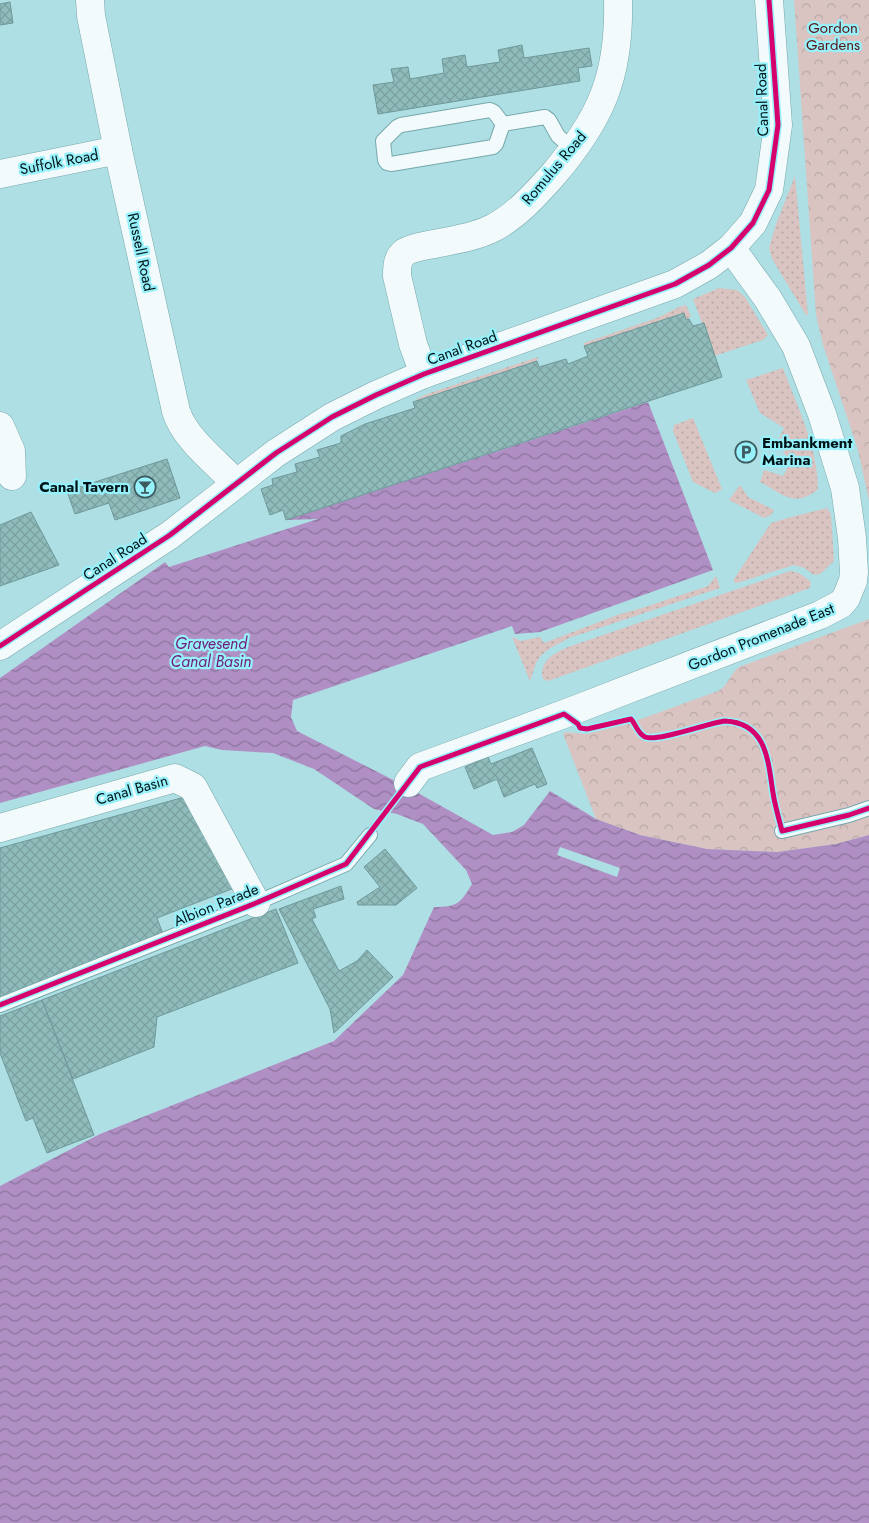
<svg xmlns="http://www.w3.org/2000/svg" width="869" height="1523" viewBox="0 0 869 1523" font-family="Jost,sans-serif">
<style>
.grass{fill:url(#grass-dots)}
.forest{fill:url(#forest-crowns)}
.water{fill:url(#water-waves)}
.pier{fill:#addfe4}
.building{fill:url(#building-cross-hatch);stroke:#6f9899}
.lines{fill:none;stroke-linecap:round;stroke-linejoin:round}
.service-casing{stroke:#76a8ac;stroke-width:16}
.minor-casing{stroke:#76a8ac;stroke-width:29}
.service{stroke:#f3fafb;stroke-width:14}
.minor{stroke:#f3fafb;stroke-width:28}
.cycleway-casing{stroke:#97f1fa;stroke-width:8}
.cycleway{stroke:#d6006c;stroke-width:5}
.labels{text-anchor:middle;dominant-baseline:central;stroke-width:4.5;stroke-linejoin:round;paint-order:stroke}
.park-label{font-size:15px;fill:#561415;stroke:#97f1fa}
.street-label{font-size:15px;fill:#001417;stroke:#97f1fa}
.poi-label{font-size:15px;font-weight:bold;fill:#001417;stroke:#97f1fa;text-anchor:start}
.water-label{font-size:16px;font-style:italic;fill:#701c78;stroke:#97f1fa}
</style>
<defs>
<pattern id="grass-dots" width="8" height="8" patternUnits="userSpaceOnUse" patternTransform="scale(1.25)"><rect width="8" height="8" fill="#d9c4c2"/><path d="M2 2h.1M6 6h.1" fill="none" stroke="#b8a8a6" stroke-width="1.8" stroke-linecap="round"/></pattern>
<pattern id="forest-crowns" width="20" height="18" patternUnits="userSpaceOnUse" patternTransform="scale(1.25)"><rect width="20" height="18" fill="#d9c4c2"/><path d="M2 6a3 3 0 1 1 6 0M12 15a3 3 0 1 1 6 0" fill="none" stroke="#b8a8a6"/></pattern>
<pattern id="water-waves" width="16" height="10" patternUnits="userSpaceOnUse" patternTransform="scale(1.25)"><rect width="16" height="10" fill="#b08fc4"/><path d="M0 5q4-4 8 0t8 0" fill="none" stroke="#8d749e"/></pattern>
<pattern id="building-cross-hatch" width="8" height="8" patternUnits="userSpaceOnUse" patternTransform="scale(1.25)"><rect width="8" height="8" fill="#8fbcbb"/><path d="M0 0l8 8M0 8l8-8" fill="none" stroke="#7aa1a0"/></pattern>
</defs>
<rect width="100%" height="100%" fill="#addfe4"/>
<g class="grass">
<polygon points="795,176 808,315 806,315 772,259 769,248 776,224"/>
<polygon points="719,288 737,290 745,297 768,335 763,340 714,356 704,323 702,323 693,299"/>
<polygon points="686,305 691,316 686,320 683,313 584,346 584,343 657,318 679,307"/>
<polygon points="538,357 537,361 416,401 417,399 427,394"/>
<path d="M 783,368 C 797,406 818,447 818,489 C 795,509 782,494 760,482 L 764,470 L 783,476 L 790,464 L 778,441 L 784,428 L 760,413 L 746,380 Z"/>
<polygon points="693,418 722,489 715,493 693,482 673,431 674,425"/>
<polygon points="740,485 748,497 774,510 771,515 764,518 729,500"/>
<polygon points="827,508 831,514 834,561 820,574 814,575 804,568 794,565 737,583 734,583 734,579 771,523 791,517"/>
<path d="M 790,571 C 799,572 804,576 811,582 L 810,588 L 548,681 L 543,679 C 538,662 554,653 568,647 Z"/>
<path d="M 716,576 L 720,588 L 569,638 C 557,645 540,651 535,666 C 533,671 532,676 530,681 L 512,637 L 521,641 L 540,637 L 544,643 L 620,614 L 642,608 L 708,586 Z"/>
</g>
<g class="forest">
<polygon points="794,0 869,0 869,501 858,450 823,345 816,315"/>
<path d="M 869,619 L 869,835 L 836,844 L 777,852 L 707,849 L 640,835 L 596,819 L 563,734 L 566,732 L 586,734 L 630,723 L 718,691 C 728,686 730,674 739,667 Z"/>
</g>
<path class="water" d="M 648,402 L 713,570 L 540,632 L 515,634 L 512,626 L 293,700 L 291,717 L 297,731 L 409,788 L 493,835 L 512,832 L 524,825 L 550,791 L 596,819 L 640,835 L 707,849 L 777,852 L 836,844 L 869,835 L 869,1523 L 0,1523 L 0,1186 L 100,1134 L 334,1041 L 403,975 L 434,907 C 457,907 460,904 472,884 L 466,870 L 423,824 L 397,814 L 374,809 L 314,769 L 273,753 L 222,750 L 205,746 L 0,803 L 0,678 L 165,562 L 169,567 L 318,519 L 286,520 Z"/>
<polygon class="pier" points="560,847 620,868 617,877 557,855"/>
<g class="building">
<polygon points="10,2 13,23 0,25 0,4"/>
<polygon points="522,45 524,58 589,48 592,66 578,68 580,81 378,114 373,85 394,82 391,69 408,67 410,79 444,73 442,59 465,55 467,67 500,62 498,50"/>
<polygon points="684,313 686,320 689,319 693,326 704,323 722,377 286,520 283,510 270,515 261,489 273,485 272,479 297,472 295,464 320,457 317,450 341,443 341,436 365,424 415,408 413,402 537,361 539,367 566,359 568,364 588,356 584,346"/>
<polygon points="167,459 180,498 115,520 109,503 75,514 67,491"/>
<polygon points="31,512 59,565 0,586 0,525"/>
<polygon points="532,748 547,784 537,788 535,784 504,797 497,779 474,789 465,767 488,757 491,764"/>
<polygon points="181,798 191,804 234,888 157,918 163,934 0,999 0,848"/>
<polygon points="385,849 417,888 396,905 358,905 357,902 380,887 364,867"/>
<polygon points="341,886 344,899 313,909 316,917 312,919 339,971 357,961 367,950 393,977 334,1033 330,1009 279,909"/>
<polygon points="276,909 298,963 157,1017 154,1047 73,1079 42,1000"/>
<polygon points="42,1000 94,1135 47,1153 33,1118 26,1121 0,1053 0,1016"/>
</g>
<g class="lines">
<g class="service-casing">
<g id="service">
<polygon points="490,110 494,112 503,124 496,144 493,147 391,164 387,163 385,160 383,141 397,127 401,125"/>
<polyline points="503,124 545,117 549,120 558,136 574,150"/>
<polyline points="782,831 849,815 869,808"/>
<polyline points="0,1005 256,903 346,864 370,835"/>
</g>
</g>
<g class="minor-casing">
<g id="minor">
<path d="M 90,0 L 91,16 L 118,150 L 176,411 C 184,438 217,463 236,483"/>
<polyline points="0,174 118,150"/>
<path d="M 424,374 L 413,344 L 397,276 C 397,267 397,258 405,252 C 414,247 425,246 434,244 C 454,240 475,237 493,228 C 516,216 535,195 552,176 C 601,119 620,76 618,0"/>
<polyline points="0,426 11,451 12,476"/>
<polyline points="0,646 170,535 276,453 332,417 376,395 424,374 675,284 709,265 731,248 753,223 769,190 778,125 769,0"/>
<polyline points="408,783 420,767 564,714 820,615 841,604 846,598 853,581 854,572 852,538 845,488 822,414 796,346 768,299 731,248"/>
<polyline points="0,828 175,778 193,787 256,903"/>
</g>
</g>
<use href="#service" class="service"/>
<use href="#minor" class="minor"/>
<g class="cycleway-casing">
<g id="cycleway">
<polyline points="0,646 170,535 276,453 332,417 376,395 424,374 675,284 709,265 731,248 753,223 769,190 778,125 769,0"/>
<path d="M 0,1005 L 256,903 L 346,864 L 420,767 L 564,714 L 578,724 L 580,728 L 587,729 L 631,719 C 636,724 637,733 645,737 C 658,742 708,723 725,721 C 767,723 768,761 773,793 C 775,806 779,819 782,831 L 849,815 L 869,808"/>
</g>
</g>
<use href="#cycleway" class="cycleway"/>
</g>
<defs>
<g id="parking-ring" transform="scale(1.125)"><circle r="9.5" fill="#97f1fa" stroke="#3d5b5f" stroke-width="1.5"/><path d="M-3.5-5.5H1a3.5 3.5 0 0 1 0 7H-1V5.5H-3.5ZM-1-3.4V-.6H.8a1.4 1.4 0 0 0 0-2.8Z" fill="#3d5b5f"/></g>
<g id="bar-ring" transform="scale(1.125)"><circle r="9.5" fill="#97f1fa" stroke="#3d5b5f" stroke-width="1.5"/><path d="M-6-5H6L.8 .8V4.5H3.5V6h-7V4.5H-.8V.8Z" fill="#3d5b5f"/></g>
</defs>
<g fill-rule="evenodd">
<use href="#parking-ring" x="746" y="452"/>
<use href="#bar-ring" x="145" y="487"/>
</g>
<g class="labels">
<g class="park-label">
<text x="833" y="28">Gordon<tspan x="833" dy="17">Gardens</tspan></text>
</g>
<g class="street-label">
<text transform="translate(762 100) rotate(-92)">Canal Road</text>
<text transform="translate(59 162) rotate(-11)">Suffolk Road</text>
<text transform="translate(554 168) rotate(-50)">Romulus Road</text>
<text transform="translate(141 252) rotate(78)">Russell Road</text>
<text transform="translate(462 348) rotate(-20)">Canal Road</text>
<text transform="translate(115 557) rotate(-33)">Canal Road</text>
<text transform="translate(761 637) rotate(-22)">Gordon Promenade East</text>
<text transform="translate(132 790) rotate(-16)">Canal Basin</text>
<text transform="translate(216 905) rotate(-22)">Albion Parade</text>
</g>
<g class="poi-label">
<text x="762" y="443">Embankment<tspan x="762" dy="17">Marina</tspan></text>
<text x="129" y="487" text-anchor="end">Canal Tavern</text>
</g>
<g class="water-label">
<text x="211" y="643">Gravesend<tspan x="211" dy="18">Canal Basin</tspan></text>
</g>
</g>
</svg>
